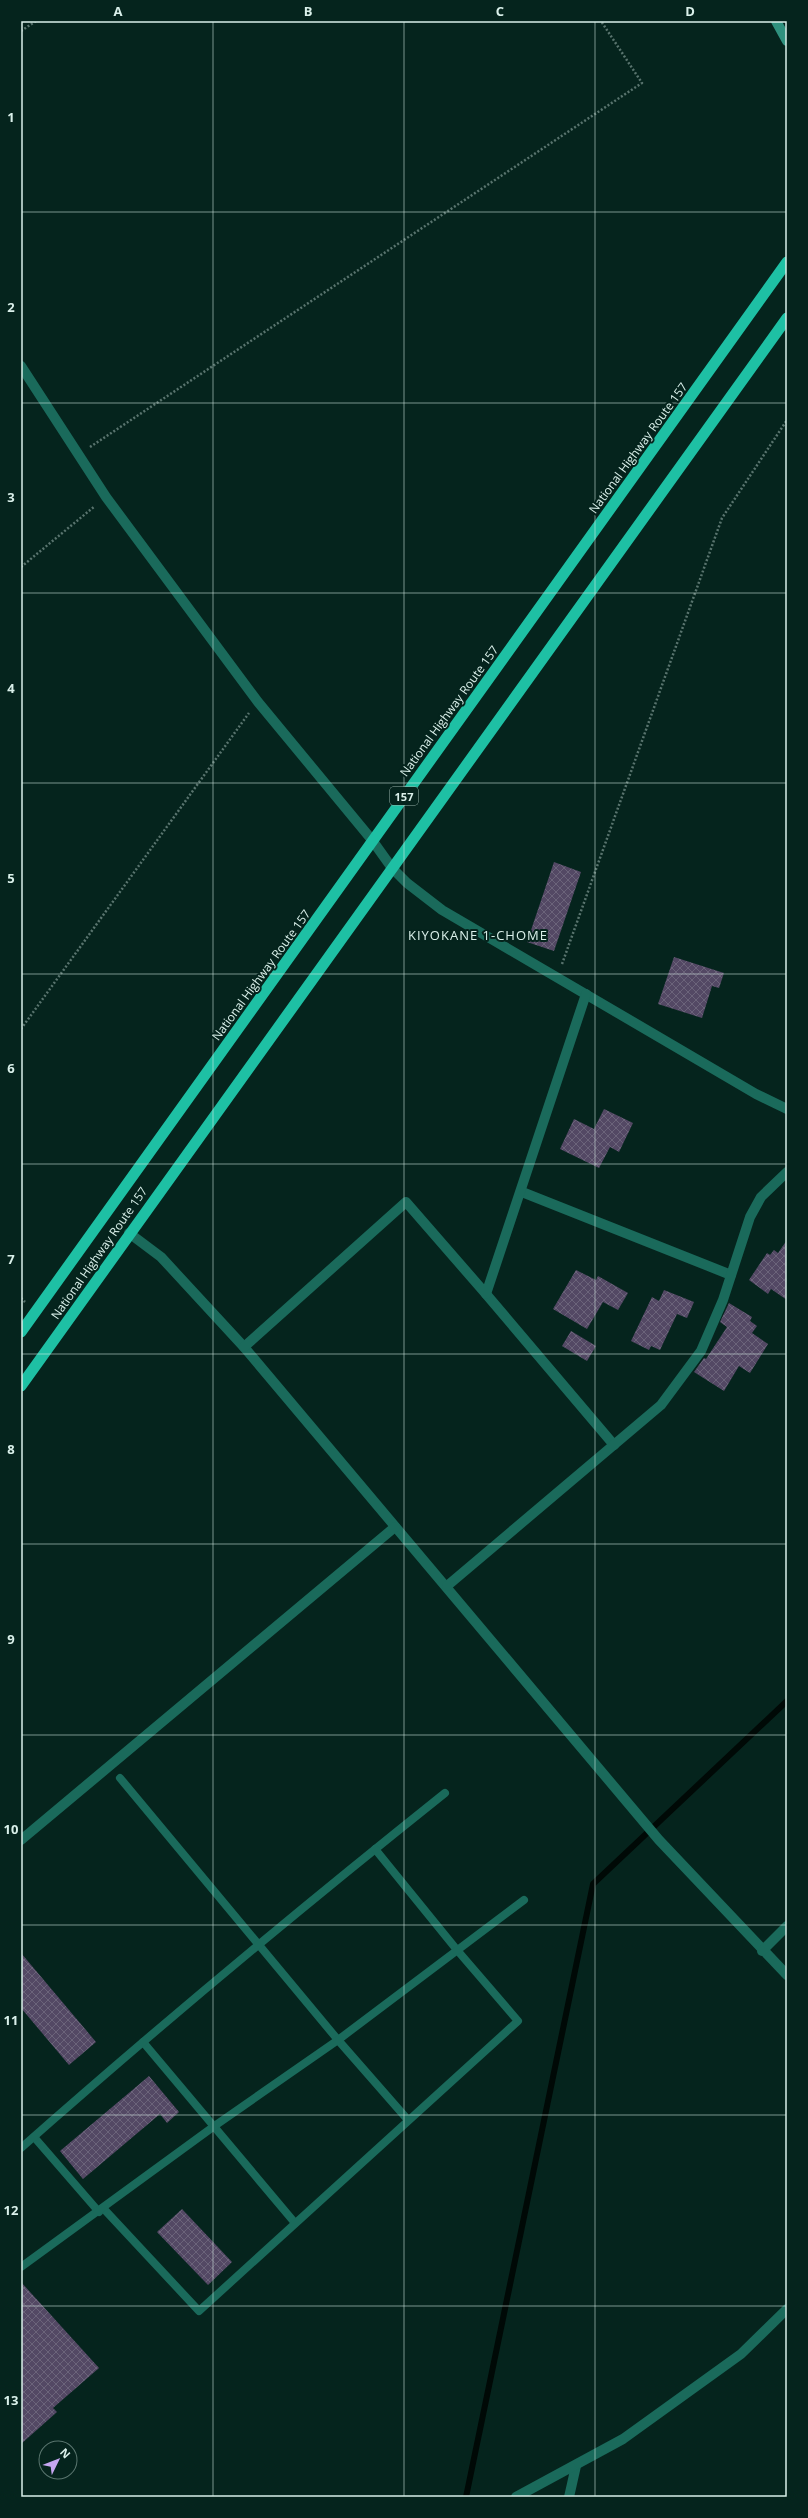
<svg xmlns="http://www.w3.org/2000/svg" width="808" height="2518" viewBox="0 0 808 2518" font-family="'Open Sans',sans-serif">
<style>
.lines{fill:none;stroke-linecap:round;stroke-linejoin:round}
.stream{stroke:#000906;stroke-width:6}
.building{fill:url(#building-cross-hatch)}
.path{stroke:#59746e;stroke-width:2.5;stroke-dasharray:2 2;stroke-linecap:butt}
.service{stroke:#1a6a5b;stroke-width:8}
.minor{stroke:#1a6a5b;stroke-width:10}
.tertiary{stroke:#1a6a5b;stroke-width:10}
.secondary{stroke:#2f917e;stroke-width:10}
.trunk{stroke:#1ec0a4;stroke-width:11}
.grid{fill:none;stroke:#daf0ea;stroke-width:1;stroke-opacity:0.55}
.labels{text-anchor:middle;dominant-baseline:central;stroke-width:4;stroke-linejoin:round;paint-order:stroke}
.shield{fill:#05241d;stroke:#9ab3ac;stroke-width:1}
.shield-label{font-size:11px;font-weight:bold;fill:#daf0ea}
.street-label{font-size:12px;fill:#daf0ea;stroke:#05241d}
.neighbourhood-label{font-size:13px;letter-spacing:1px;fill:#daf0ea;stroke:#05241d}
.neatline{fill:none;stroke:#daf0ea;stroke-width:1.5}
.grid-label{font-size:13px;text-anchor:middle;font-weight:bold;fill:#daf0ea}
</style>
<defs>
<pattern id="building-cross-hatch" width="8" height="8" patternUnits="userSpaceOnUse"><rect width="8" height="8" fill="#534864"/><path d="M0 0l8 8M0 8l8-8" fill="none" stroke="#6b637a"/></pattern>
</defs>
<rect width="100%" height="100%" fill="#05241d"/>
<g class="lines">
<polyline class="stream" points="466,2497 593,1884 787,1701"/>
</g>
<g class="building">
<polygon points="554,862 581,872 554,951 527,942"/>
<polygon points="674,957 724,973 719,988 712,986 702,1018 658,1004"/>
<polygon points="604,1109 633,1123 619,1152 610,1147 599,1168 560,1149 574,1119 594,1129"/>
<polygon points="787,1240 787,1300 771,1289 768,1294 749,1280 767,1253 770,1255 774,1250 778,1253"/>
<polygon points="576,1270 596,1280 598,1276 628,1293 618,1310 603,1302 587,1329 553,1309"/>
<polygon points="664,1290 694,1302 687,1318 677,1314 660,1350 651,1346 649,1350 631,1341 652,1297 659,1301"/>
<polygon points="729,1303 752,1317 750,1321 757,1326 752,1333 768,1344 750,1373 739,1366 724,1391 694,1372 704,1358 706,1359 727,1327 720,1322"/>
<polygon points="571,1331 596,1346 587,1361 562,1346"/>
<polygon points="21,1953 96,2042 69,2065 21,2008"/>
<polygon points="149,2076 179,2112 167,2123 160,2114 83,2179 60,2151"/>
<polygon points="182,2209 232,2262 208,2285 157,2232"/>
<polygon points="21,2282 99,2368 53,2408 57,2412 21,2444"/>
</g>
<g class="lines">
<g class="path">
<polyline points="21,31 36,21"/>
<polyline points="90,447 642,83 601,21"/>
<polyline points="21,567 95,506"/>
<polyline points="562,964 722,518 787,420"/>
<polyline points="21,1029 249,713"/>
<polyline points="21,1298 25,1302"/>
</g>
<g class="service">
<polyline points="120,1778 338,2040 408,2120"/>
<polyline points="143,2042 295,2223"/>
<polyline points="34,2137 99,2212"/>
<path d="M 21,2148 C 159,2026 301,1908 445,1793"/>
<polyline points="103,2208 199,2311 518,2021 457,1950 375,1849"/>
<polyline points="21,2267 213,2127 338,2040 524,1900"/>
</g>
<g class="minor">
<polyline points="21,366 106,497 258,702 372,840 392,868 407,883 442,910 756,1094 787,1109"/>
<polyline points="522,1192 731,1275"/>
<polyline points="129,1233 161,1257 244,1347 659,1840 787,1975"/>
<polyline points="486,1294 614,1445"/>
<polyline points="244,1347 406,1202 486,1294 586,994"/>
<polyline points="447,1586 661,1405 701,1351 723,1300 750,1217 761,1197 787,1172"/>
<polyline points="21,1840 395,1527"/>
<polyline points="762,1951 787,1926"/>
<polyline points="569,2497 576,2466"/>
</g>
<polyline class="tertiary" points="516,2497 623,2439 741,2354 787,2309"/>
<polyline class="secondary" points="776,21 787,41"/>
<g class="trunk">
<polyline points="21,1332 787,262"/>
<polyline points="21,1386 787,318"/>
</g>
</g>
<path class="grid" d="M 213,21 L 213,2497M 404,21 L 404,2497M 595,21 L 595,2497M 21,212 L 787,212M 21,403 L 787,403M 21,593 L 787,593M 21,783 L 787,783M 21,974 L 787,974M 21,1164 L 787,1164M 21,1354 L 787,1354M 21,1544 L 787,1544M 21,1735 L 787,1735M 21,1925 L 787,1925M 21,2115 L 787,2115M 21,2306 L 787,2306"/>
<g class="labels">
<rect class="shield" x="390" y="787" width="28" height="18" rx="3"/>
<g class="shield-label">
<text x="404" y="796">157</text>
</g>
<g class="street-label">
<text transform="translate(638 448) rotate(-54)">National Highway Route 157</text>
<text transform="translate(449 711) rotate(-54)">National Highway Route 157</text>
<text transform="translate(261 975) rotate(-54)">National Highway Route 157</text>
<text transform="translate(99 1253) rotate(-55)">National Highway Route 157</text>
</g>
<g class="neighbourhood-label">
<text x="478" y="935">KIYOKANE 1-CHOME</text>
</g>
</g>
<rect width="808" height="2518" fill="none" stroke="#05241d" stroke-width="44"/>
<g transform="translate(58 2460) rotate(47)"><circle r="19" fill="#05241d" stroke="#5a766f"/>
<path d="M0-3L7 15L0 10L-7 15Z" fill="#c5a6f0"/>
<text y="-6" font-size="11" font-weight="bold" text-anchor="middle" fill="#daf0ea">N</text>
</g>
<rect x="22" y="22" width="764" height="2474" class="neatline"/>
<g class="grid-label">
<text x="118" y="16">A</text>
<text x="308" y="16">B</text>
<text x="500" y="16">C</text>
<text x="690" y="16">D</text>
<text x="11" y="122">1</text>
<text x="11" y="312">2</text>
<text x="11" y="502">3</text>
<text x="11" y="693">4</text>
<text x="11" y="883">5</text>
<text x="11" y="1073">6</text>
<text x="11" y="1264">7</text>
<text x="11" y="1454">8</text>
<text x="11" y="1644">9</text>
<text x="11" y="1834">10</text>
<text x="11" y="2025">11</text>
<text x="11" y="2215">12</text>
<text x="11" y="2405">13</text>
</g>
</svg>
